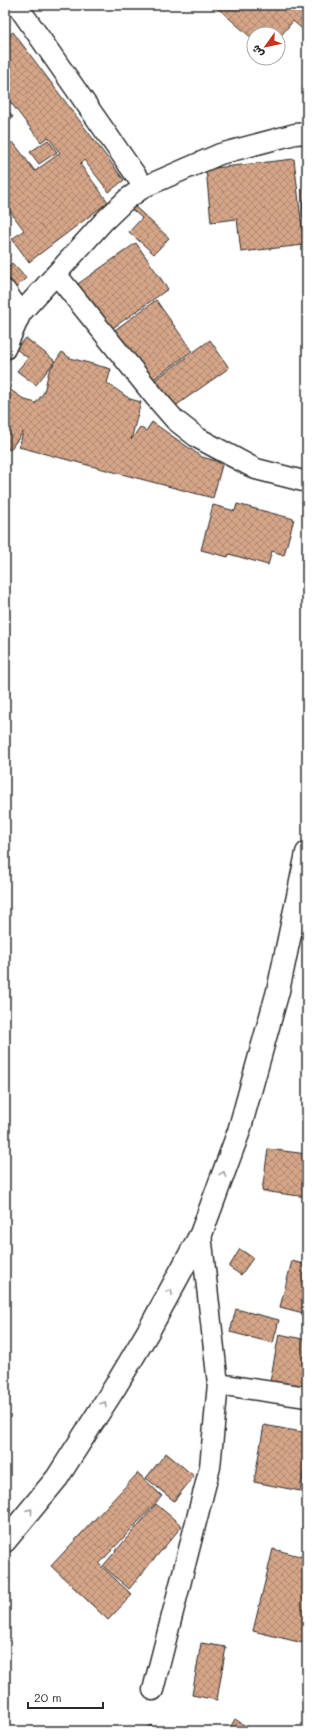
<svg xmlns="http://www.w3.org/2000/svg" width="312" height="1736" viewBox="0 0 312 1736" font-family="Mali,'Playpen Sans Arabic',sans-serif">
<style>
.building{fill:url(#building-cross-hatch);stroke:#2b2b2b}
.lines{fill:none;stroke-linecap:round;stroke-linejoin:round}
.street-casing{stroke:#2b2b2b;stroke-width:23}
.highway-casing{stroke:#2b2b2b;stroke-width:25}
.street{stroke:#fff;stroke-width:20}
.highway{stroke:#fff;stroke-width:22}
.oneway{stroke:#a0a0a0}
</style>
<defs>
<pattern id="building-cross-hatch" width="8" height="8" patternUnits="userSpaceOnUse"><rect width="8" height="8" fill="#d6a588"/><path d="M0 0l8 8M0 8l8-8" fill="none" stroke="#ae876f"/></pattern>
</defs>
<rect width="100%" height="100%" fill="#fff"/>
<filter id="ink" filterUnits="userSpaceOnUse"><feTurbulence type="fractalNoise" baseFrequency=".025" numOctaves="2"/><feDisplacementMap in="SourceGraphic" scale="8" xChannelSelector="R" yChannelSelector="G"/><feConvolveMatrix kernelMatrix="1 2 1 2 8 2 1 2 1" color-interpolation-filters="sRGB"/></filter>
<g filter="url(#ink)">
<g class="building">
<polygon points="214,5 307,5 307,33 293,21 278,39 278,34 254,34 254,40"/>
<polygon points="13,32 124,180 109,192 84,160 80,164 108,202 29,262 12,239 24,230 9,210 5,212 5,148 13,142 35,171 60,153 48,137 41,142 5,95 5,38"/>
<polygon points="5,106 13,117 5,123"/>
<polygon points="48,140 57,152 39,164 30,152"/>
<polygon points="294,159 304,245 241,252 237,219 211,222 206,169"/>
<polygon points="307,188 307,217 303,217 302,189"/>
<polygon points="131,203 169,238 154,254 129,232 142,218 129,207"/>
<polygon points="136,243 168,289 107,332 75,286"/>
<polygon points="12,263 26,278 14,290 5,281 5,270"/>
<polygon points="156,300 192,351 148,383 112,332"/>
<polygon points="26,338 55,361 36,385 17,371 28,358 16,349"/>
<polygon points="210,340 229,368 171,409 152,382"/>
<polygon points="62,352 70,358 111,369 107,383 130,399 141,402 131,440 140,427 146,431 152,422 202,457 216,461 222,465 213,498 19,447 23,432 10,450 5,447 5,386 25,400 36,403 44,392 49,371"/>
<polygon points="237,504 294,519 284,555 272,551 268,565 229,554 228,557 201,550 213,505 235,511"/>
<polygon points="268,1149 307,1154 307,1197 262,1191"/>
<polygon points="240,1249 253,1258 241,1275 229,1267"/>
<polygon points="292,1261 307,1265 307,1314 280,1307"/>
<polygon points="236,1309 279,1320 273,1343 230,1332"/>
<polygon points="279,1334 307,1340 307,1389 270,1382"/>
<polygon points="264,1425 307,1433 307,1454 300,1491 254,1482"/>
<polygon points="166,1453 194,1476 174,1501 146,1478"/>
<polygon points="138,1473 162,1496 99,1564 132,1595 108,1620 51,1566"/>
<polygon points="156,1504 182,1526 129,1589 103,1566"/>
<polygon points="273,1549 307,1558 307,1644 253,1631"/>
<polygon points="201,1643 226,1647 217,1700 192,1695"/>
<polygon points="235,1719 253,1731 228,1731"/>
<polygon points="151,1725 155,1731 141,1731"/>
</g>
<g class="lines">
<g class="street-casing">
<g id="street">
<polyline points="17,5 144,187"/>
<polyline points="56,274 155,397 175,420 198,438 256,469 307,482"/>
<polyline points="5,290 21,313"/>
<polyline points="5,349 21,313 103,222 127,199 144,187 220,154 295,134 307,133"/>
<polyline points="218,1384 307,1397"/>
<polyline points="153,1690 210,1467 218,1384 201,1234"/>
</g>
</g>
<g class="highway-casing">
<polyline id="highway" points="5,1541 57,1478 115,1387 149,1330 201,1234 239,1131 278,991 307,853"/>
</g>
<use href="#street" class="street"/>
<use href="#highway" class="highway"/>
</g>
<defs><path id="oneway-chevron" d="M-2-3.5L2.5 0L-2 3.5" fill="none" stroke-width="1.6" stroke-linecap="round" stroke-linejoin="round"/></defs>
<g class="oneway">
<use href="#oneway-chevron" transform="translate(223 1174) rotate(-69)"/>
<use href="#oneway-chevron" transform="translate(170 1292) rotate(-61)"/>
<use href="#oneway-chevron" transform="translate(104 1404) rotate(-57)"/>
<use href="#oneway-chevron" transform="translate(30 1511) rotate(-51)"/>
</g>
</g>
<rect width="312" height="1736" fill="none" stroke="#fff" stroke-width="20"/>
<rect x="10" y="10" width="292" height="1716" fill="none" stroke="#2b2b2b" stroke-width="1.5" filter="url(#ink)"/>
<g transform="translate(266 46) rotate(237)"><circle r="19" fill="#ffffff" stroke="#aaaaaa"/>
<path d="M0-3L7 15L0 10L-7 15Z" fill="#c8321e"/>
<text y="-6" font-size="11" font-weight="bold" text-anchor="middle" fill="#2b2b2b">ش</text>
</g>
<path d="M28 1702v6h75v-6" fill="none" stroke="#2b2b2b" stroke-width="2"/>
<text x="34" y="1702" font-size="12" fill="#2b2b2b" stroke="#ffffff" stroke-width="3" paint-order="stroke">20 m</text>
</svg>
